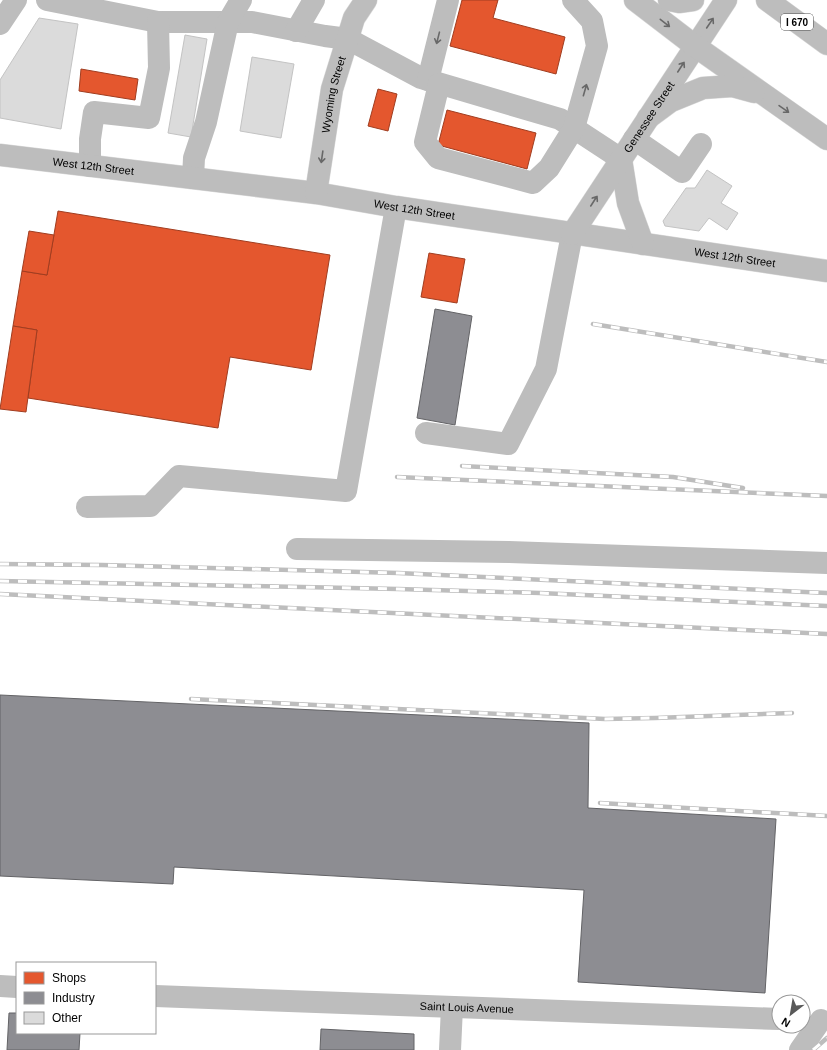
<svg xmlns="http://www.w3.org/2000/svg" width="827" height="1050" viewBox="0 0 827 1050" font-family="Arial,sans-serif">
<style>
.shops{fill:#e4572e;stroke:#a03d20}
.industry{fill:#8d8d92;stroke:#636366}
.building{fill:#dbdbdb;stroke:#c3c3c3}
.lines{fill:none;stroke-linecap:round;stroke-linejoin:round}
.major-casing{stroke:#dbdbdb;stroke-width:23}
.highway-casing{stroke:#dbdbdb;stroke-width:23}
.minor{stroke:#bdbdbd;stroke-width:22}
.major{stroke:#bdbdbd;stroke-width:22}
.highway{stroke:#bdbdbd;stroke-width:22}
.rail-casing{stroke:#bdbdbd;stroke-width:4.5}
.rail{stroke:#fff;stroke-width:3;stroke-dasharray:9;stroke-linecap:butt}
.oneway{stroke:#686868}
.labels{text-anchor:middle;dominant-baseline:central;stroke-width:4;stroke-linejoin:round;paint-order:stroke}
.shield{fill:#fff;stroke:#4c4c4c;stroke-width:1}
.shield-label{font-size:10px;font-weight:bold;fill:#000}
.street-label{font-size:11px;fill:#000;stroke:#fff}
</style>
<rect width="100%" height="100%" fill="#fff"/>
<g class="shops">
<polygon points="462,0 498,0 493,18 565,37 556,74 450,46"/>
<polygon points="81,69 138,79 135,100 79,91"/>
<polygon points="378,89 397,94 388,131 368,126"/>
<polygon points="447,110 536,133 527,169 438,145"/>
<polygon points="58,211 330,255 311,370 230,357 218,428 28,398 37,330 13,326 22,271 47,275"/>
<polygon points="29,231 54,235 47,275 22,271"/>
<polygon points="429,253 465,259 457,303 421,297"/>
<polygon points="13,326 37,330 26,412 0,409"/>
</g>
<g class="industry">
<polygon points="435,309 472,316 455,425 417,418"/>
<polygon points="0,695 589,723 588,808 776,819 765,993 578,982 584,890 174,867 173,884 0,876"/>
<polygon points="9,1013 17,1013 17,1033 80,1033 79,1050 7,1050"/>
<polygon points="321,1029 414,1034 414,1050 320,1050"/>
</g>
<g class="building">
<polygon points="39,18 78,24 61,129 0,118 0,80"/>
<polygon points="185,35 207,39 191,137 168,133"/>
<polygon points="252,57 294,64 281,138 240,131"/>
<polygon points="707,170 732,186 721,203 738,213 727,230 709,218 699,231 665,226 663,221 686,188 695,188"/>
</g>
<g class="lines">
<g class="major-casing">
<g id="major">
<path id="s2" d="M 0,155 L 316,193 L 396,207 L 827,271"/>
<polyline points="621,159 628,203 643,244"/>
<path id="s3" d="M 316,193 L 332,89 L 354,18 L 366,0"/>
<path id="s4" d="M 572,234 L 726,0"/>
</g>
</g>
<g class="highway-casing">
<g id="highway">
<polyline points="635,0 695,46 827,139"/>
<polyline points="669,0 679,2 693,0"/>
<polyline points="767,0 827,44"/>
<polyline points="648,118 671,101 703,88 732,86 754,92"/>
</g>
</g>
<g class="minor">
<polyline points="47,0 158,22 252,22 325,36 348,39 421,78 560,119 621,159"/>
<polyline points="0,24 16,0"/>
<polyline points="296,31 314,0"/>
<polyline points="428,80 448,0"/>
<polyline points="439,84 425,142 438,158 533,183 549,168 574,128 597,46 592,21 573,0"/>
<polyline points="634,139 682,172 701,144"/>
<polyline points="90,166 90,139 94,112 149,118 159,68 158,22"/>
<polyline points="193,178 194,158 206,122 228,22 241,0"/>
<polyline points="426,433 508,444 546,369 572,234"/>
<polyline points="87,507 150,506 179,476 346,491 396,207"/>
<polyline points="297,549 509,552 827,563"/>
<polyline points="0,986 17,987"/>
<path id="s1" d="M 155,996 L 779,1019"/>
<polyline points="450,1050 452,1007"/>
<polyline points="800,1050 821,1020"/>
</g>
<use href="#major" class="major"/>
<use href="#highway" class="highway"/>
<g class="rail-casing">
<g id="rail">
<polyline points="593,324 827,362"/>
<polyline points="462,466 673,477 743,488"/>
<polyline points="397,477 827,496"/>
<polyline points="0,564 102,565 398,573 827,593"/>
<polyline points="0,581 398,589 540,593 827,606"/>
<polyline points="0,594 827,634"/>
<polyline points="191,699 605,719 655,718 792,713"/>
<polyline points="600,803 827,816"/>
<polyline points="813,1050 827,1038"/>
</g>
</g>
<use href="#rail" class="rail"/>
</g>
<defs><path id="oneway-shaft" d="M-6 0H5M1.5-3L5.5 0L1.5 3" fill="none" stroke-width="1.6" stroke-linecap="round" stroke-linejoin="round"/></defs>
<g class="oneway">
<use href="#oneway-shaft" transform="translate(665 23) rotate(38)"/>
<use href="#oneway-shaft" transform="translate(710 23) rotate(-56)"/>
<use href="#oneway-shaft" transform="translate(438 38) rotate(104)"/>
<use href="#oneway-shaft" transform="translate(681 67) rotate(-57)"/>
<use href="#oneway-shaft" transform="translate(585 90) rotate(-74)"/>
<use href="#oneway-shaft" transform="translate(784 109) rotate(35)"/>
<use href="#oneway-shaft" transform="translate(322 157) rotate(98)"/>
<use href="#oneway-shaft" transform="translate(594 201) rotate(-57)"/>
</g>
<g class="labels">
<rect class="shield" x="781" y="14" width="32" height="16" rx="3"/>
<g class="shield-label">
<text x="797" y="22">I 670</text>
</g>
<g class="street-label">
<text stroke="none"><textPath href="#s3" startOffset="100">Wyoming Street</textPath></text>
<text stroke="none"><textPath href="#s4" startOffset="140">Genessee Street</textPath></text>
<text stroke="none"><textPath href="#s2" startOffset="94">West 12th Street</textPath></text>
<text stroke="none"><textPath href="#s2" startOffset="418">West 12th Street</textPath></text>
<text stroke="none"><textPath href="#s2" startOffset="742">West 12th Street</textPath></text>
<text stroke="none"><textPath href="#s1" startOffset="312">Saint Louis Avenue</textPath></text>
</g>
</g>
<rect x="16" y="962" width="140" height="72" fill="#ffffff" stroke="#999999"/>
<rect x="24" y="972" width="20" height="12" fill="#e4572e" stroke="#999999"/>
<text x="52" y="982" font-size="12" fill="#000000">Shops</text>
<rect x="24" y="992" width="20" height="12" fill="#8d8d92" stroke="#999999"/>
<text x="52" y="1002" font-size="12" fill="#000000">Industry</text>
<rect x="24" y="1012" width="20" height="12" fill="#dbdbdb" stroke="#999999"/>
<text x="52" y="1022" font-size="12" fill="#000000">Other</text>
<g transform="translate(791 1014) rotate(211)"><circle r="19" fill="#ffffff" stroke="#999999"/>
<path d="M0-3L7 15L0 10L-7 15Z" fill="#595959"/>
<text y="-6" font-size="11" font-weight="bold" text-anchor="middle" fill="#000000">N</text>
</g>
</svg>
